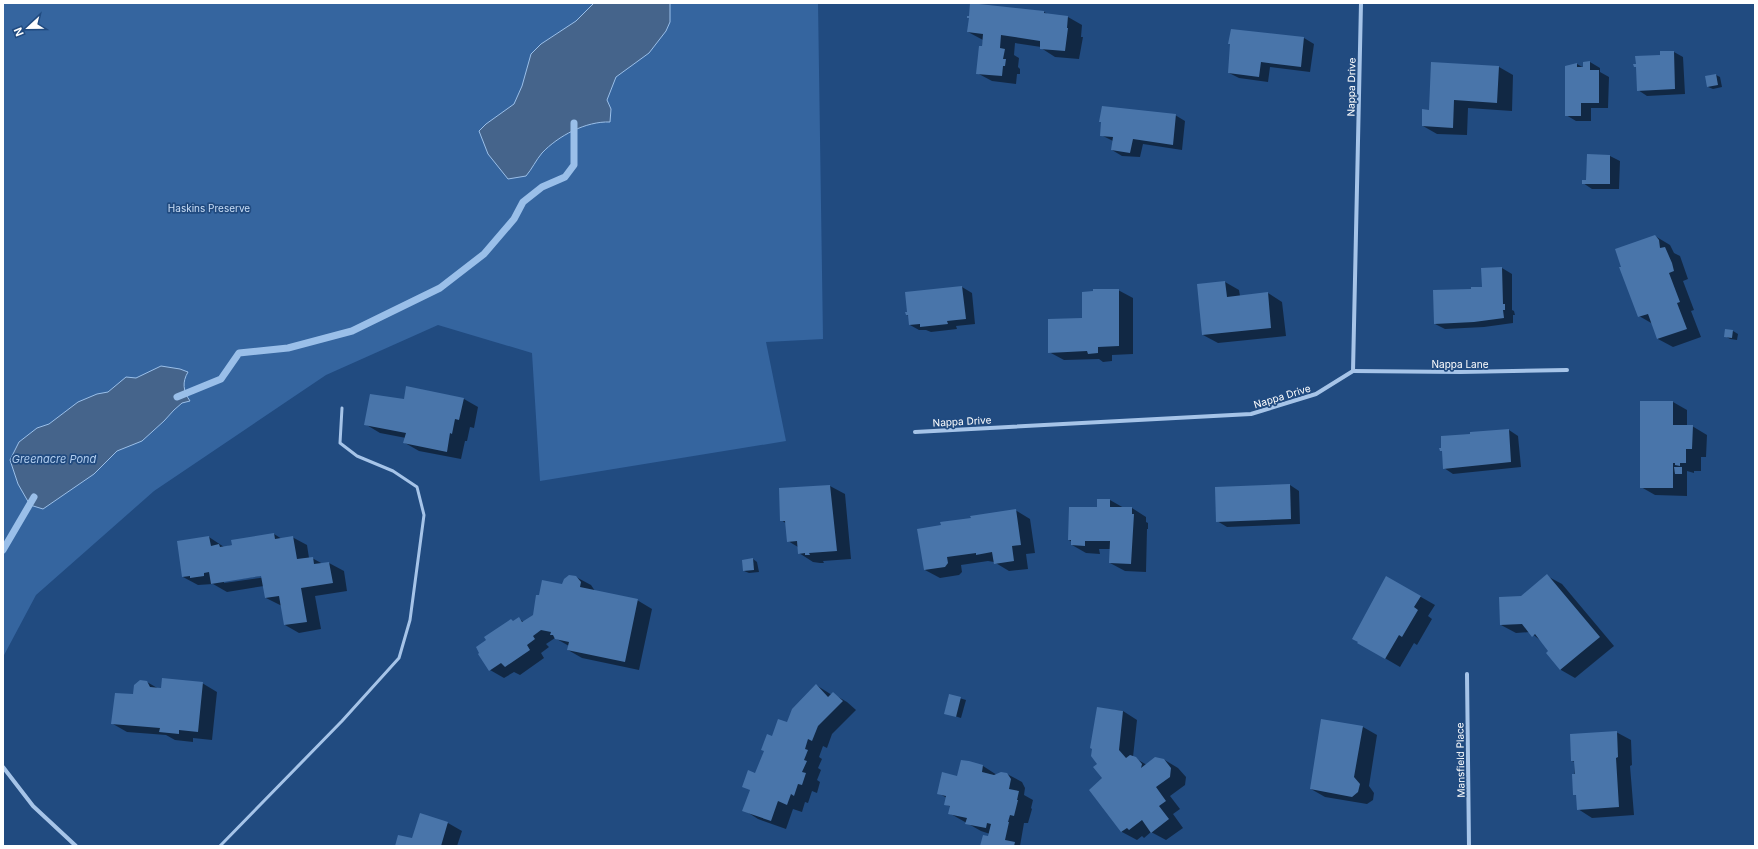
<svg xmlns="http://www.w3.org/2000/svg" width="1758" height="849" viewBox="0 0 1758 849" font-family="Inter,sans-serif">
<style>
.green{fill:#35659f}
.water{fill:#45648b;stroke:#9abfe9}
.shadow{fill:#0007;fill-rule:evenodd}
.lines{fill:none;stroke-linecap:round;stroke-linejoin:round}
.stream{stroke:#9abfe9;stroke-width:7}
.building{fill:#4975aa}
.lane{stroke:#a6c4e8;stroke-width:3}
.street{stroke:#a6c4e8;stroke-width:4}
.labels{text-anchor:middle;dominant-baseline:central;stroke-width:3.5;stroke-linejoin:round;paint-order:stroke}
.street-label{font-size:10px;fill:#fff;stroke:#214b80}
.park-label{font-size:10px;fill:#cadef6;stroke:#214b80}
.water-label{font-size:11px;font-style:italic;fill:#b2ceef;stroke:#214b80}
</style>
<rect width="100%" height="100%" fill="#214b80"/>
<polygon class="green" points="3,3 818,3 823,339 766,342 786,441 540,481 532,353 438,325 326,375 154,491 36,595 3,657"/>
<g class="water">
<path d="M 594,3 L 670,3 L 670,22 L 666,31 L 649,53 L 616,77 L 607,100 L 611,109 L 610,122 C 586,121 558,136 542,153 C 536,160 532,169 526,176 L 508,179 L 488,154 L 479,131 L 486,124 L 514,104 L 522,86 L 531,54 L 541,44 L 576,21 Z"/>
<path d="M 161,366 L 180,369 L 188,372 C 182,382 183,391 190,401 L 182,403 L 174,410 L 164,421 L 142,441 L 117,451 L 94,474 L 43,509 L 30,505 L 18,484 L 10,460 L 19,442 L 37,428 L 49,424 L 78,402 L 97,394 L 108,392 L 126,377 L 136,378 Z"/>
</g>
<g class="shadow">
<polygon points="1044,12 1049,15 1068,17 1082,25 1081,37 1083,37 1079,59 1055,57 1041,48 1041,47 1015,43 1014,55 1019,58 1018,67 1020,69 1020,74 1017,74 1016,84 992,81 977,73 983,40 968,32"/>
<polygon points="1304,38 1314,44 1310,72 1270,67 1268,82 1239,78 1229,73"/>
<polygon points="1674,52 1683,57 1685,94 1647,96 1638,90 1637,67 1635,66"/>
<polygon points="1590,62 1600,68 1600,72 1609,77 1608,108 1591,108 1591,121 1576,121 1566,115 1577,64 1584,68"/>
<polygon points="1499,67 1513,75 1512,111 1468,108 1467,135 1437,134 1423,126 1430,111"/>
<polygon points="1716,75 1720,77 1722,87 1713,89 1708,87"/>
<polygon points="1175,115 1185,121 1182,150 1143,144 1140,157 1122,156 1112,150 1113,141 1101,135"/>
<polygon points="1588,155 1610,156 1620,161 1619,189 1592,189 1583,183 1587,181"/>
<polygon points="1655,236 1670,245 1674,253 1680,256 1688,279 1683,281 1694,310 1691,311 1701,337 1673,347 1658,339 1653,324 1639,316"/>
<polygon points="1502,268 1512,274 1512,310 1514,311 1515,315 1513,315 1513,323 1484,327 1445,329 1435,324 1483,288 1482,269"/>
<polygon points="1225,282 1239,290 1240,296 1268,293 1282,302 1286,336 1218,343 1203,335"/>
<polygon points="962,287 972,293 975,324 956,326 957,329 931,332 926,330 919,330 910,325 909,316 907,315"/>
<polygon points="1118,290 1133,298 1133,354 1112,355 1112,361 1103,362 1099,359 1064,360 1049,352 1083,319"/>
<polygon points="1726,330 1733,331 1738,334 1737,340 1730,339 1725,336"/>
<polygon points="464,399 478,407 474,428 470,427 467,441 465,441 461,459 419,451 405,443 406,438 380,433 365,424"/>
<polygon points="1673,402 1687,410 1687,426 1692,426 1707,435 1706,457 1701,457 1701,471 1694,471 1694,473 1687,471 1687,496 1655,495 1641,487"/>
<polygon points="1509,430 1518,436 1521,467 1453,474 1444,468 1443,451"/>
<polygon points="1290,485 1299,491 1300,524 1227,527 1217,521"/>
<polygon points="830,486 845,494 851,559 823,561 824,563 820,563 813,562 799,553 798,547 788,541 787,524 781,520 780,489"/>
<polygon points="1110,500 1124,508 1132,508 1146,517 1146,522 1148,523 1148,529 1147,529 1146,572 1125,571 1110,563 1110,549 1099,549 1100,554 1086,553 1072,545 1072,542 1069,540 1098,509"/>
<polygon points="1015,510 1030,519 1035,553 1026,554 1028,569 1009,571 994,562 988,561 961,565 962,572 959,575 940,578 925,570 972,519"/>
<path d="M 274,534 L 282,539 L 292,537 L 307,545 L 309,558 L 312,558 L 323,564 L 329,563 L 344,571 L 347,591 L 315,596 L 321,629 L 299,633 L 285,625 L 282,606 L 266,598 L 264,586 L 227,592 L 213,584 L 198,585 L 183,577 L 209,537 L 224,547 ZM 266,575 L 267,577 L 224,583 L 224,581 Z"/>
<polygon points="753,559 757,562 759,572 749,573 744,571"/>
<polygon points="1547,576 1562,584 1614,646 1575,678 1561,670 1547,653 1550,651 1541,641 1530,632 1516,633 1501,625 1521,597"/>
<polygon points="576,577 591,585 595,591 637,600 652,609 639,670 582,658 568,650 569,646 555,638 546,644 549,647 541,653 544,658 520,675 514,672 504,678 490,670 513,622 519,619 524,622 534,615 563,585"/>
<polygon points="1386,577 1435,605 1428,616 1432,619 1417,645 1414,643 1400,667 1359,643"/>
<polygon points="147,682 159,689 202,683 217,692 212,740 193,738 193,742 175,740 166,735 127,732 113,724"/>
<polygon points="816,685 832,695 833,694 847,702 856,710 832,734 827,748 823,746 819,757 822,759 818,768 821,770 817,780 820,782 817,793 812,791 808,803 805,802 802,812 793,809 786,829 758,819 744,810 751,790 743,786 756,774 773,737 788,723"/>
<polygon points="949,695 966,700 961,718 945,713"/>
<polygon points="1097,708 1123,711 1137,720 1133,757 1147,765 1163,759 1178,768 1186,777 1185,785 1170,796 1180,809 1173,814 1183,828 1166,840 1151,832 1144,838 1142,836 1137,840 1122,832 1090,790 1103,778 1098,764"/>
<polygon points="1363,727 1377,735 1369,786 1374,793 1373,800 1367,804 1325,797 1311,789"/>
<polygon points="1616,732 1631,740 1632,765 1630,766 1634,815 1592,818 1578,809 1577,796 1574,794 1575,762 1572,761"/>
<polygon points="969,762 983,766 997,775 1007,774 1022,782 1025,788 1024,795 1033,800 1031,808 1032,809 1028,823 1024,823 1020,846 981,846 989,837 990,834 981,831 949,813 951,807 945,804 947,798 938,793 957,777"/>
<polygon points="448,823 462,831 457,846 396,846"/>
</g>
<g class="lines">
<g class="stream">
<polyline points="177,397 221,379 239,353 288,348 352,331 440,288 484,254 514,219 523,202 542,187 565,177 574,165 574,123"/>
<polyline points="3,550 34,497"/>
</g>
</g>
<g class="building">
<polygon points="970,3 1044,11 1044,13 1068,16 1067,28 1068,28 1065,51 1040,49 1040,41 1001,35 1000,48 1005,49 1003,59 1006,59 1005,66 1003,66 1002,76 976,74 979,46 982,46 983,34 967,32 969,18 967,18 967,16 969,16"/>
<polygon points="1231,29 1304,37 1301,67 1261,62 1259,77 1228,73 1230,44 1228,44"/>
<polygon points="1660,51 1674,51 1675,89 1637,91 1636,67 1634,67 1633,64 1636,64 1635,56 1660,55"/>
<polygon points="1590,61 1590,70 1599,70 1599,103 1581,103 1581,116 1565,116 1565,66 1577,63 1577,67 1583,67 1583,62"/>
<polygon points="1431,62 1499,66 1497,103 1454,100 1453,128 1422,126 1422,109 1429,110"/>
<polygon points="1716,74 1718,85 1707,87 1705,76"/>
<polygon points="1102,106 1176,114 1173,145 1133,139 1130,153 1111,150 1113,137 1100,136 1101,122 1099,122"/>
<polygon points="1587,154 1610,155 1610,184 1582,184 1582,180 1586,180"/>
<polygon points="1655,235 1659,240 1660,248 1665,247 1672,263 1674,271 1669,273 1680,302 1677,303 1687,329 1657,339 1648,314 1638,317 1619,267 1621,267 1615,249"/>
<polygon points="1502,267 1503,304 1505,304 1505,310 1503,310 1504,318 1474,322 1434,324 1433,290 1471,289 1471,287 1482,287 1481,268"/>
<polygon points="1225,281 1227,297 1268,292 1271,328 1202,335 1197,284"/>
<polygon points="962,286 966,319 947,321 948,324 920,327 920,324 909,325 908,315 906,315 905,312 907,312 905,292"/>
<polygon points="1093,289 1119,289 1119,346 1098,347 1098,353 1088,354 1087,351 1048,353 1048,319 1082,318 1082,292 1093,291"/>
<polygon points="1725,329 1733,330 1732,338 1724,337"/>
<polygon points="406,386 464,398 459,420 455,419 452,434 450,433 447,452 403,443 406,433 364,425 370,394 404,399"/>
<polygon points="1640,401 1673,401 1673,425 1693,425 1692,449 1686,449 1686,463 1680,463 1680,466 1675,465 1675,463 1673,463 1673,488 1640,488"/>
<polygon points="1509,429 1511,462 1443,469 1442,451 1440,451 1439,448 1441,448 1441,436 1470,434 1470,432"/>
<polygon points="1674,467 1682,467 1682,474 1675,474"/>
<polygon points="1290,484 1291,519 1216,522 1215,487"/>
<polygon points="830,485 837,551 809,553 810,555 805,555 805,553 798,554 797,541 787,542 785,521 780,521 779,488"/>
<polygon points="1097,499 1110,499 1110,507 1132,507 1132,514 1134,514 1131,564 1109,563 1110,541 1085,541 1085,546 1071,545 1071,540 1068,540 1069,507 1097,507"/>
<polygon points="1016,509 1021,545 1012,546 1014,561 994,564 992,552 976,555 976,553 947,557 948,563 945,567 924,570 917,529 941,525 940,522 971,518 970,516"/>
<polygon points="274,533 275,539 293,536 297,559 313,557 314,564 329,562 333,583 301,588 307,622 284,625 279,596 265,598 261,576 211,584 209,572 204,573 204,576 190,578 190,576 182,577 177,541 209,536 211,546 219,544 220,547 232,545 231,540"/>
<polygon points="753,558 754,570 743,571 742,560"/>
<polygon points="1547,574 1600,637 1560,670 1546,653 1548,651 1535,634 1532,637 1522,624 1500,625 1499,597 1521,596"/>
<polygon points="569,575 576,576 581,582 580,587 638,599 625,662 567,650 569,642 555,639 553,635 550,635 551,632 541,630 533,636 535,639 527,645 530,650 505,667 501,663 489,671 478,654 479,653 476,647 486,640 484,637 511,619 513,621 519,617 522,622 533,615 536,595 539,595 542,580 562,584 564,579"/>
<polygon points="1386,576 1421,596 1414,607 1418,610 1402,637 1399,635 1385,659 1357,643 1358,642 1352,639"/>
<polygon points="162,678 203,682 198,732 179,730 179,734 159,732 160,728 111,724 115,693 133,694 134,685 140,680 147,681 150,687 161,688"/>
<polygon points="816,684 828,697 833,692 843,701 818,726 812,741 808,739 805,749 808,750 804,760 807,761 802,772 806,773 802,785 798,784 794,796 791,794 787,805 778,801 771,821 742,811 750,790 742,787 748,770 755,773 764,751 761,750 767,734 772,736 778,719 787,722 792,709"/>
<polygon points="949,694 961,697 956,717 944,714"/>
<polygon points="1097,707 1123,711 1119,750 1126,758 1130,755 1136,757 1142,764 1141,768 1155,757 1164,759 1171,768 1170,777 1156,787 1166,801 1159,806 1169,819 1151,833 1142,820 1129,830 1127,828 1121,832 1089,790 1102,778 1093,767 1097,764 1091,756 1092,749 1090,748"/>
<polygon points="1321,719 1363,726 1354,777 1360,784 1358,792 1352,797 1310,789"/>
<polygon points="1617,731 1618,757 1616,758 1619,807 1577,810 1576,795 1573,795 1572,774 1575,774 1574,761 1571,761 1570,734"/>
<polygon points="961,760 969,761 983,765 982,772 994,775 1001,772 1007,773 1011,779 1009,789 1019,791 1017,800 1018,800 1014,816 1010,815 1008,822 1009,822 1005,840 1015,842 1014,846 980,846 983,835 988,836 991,824 987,823 986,828 965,824 967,818 948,814 950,806 944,805 946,796 937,794 942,772 957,776"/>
<polygon points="420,813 448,822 441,846 395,846 398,835 412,838"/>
</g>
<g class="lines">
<polyline class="lane" points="220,846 342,721 399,658 410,620 424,515 417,487 393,471 357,456 340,443 342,408"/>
<g class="street">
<polyline points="1353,371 1361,3"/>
<polyline points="1353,371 1460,372 1567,370"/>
<polyline points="915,432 1251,414 1316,394 1353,371"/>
<polyline points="1467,674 1469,846"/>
<polyline points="3,767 33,806 76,846"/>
</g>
</g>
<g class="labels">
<g class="street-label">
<text transform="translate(1351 87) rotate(-89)">Nappa Drive</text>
<text x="1460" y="364">Nappa Lane</text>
<text transform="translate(1282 396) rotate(-17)">Nappa Drive</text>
<text transform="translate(962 421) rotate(-3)">Nappa Drive</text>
<text transform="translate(1460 760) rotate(-91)">Mansfield Place</text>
</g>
<g class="park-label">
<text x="209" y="208">Haskins Preserve</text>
</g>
<g class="water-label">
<text x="54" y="459">Greenacre Pond</text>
</g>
</g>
<rect width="1758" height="849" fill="none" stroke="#ffffff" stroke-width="8"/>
<g transform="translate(28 28) rotate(248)" stroke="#214b80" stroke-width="3" paint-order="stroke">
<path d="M0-3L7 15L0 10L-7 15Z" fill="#ffffff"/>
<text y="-6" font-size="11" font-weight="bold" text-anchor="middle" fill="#ffffff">N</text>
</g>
</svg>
